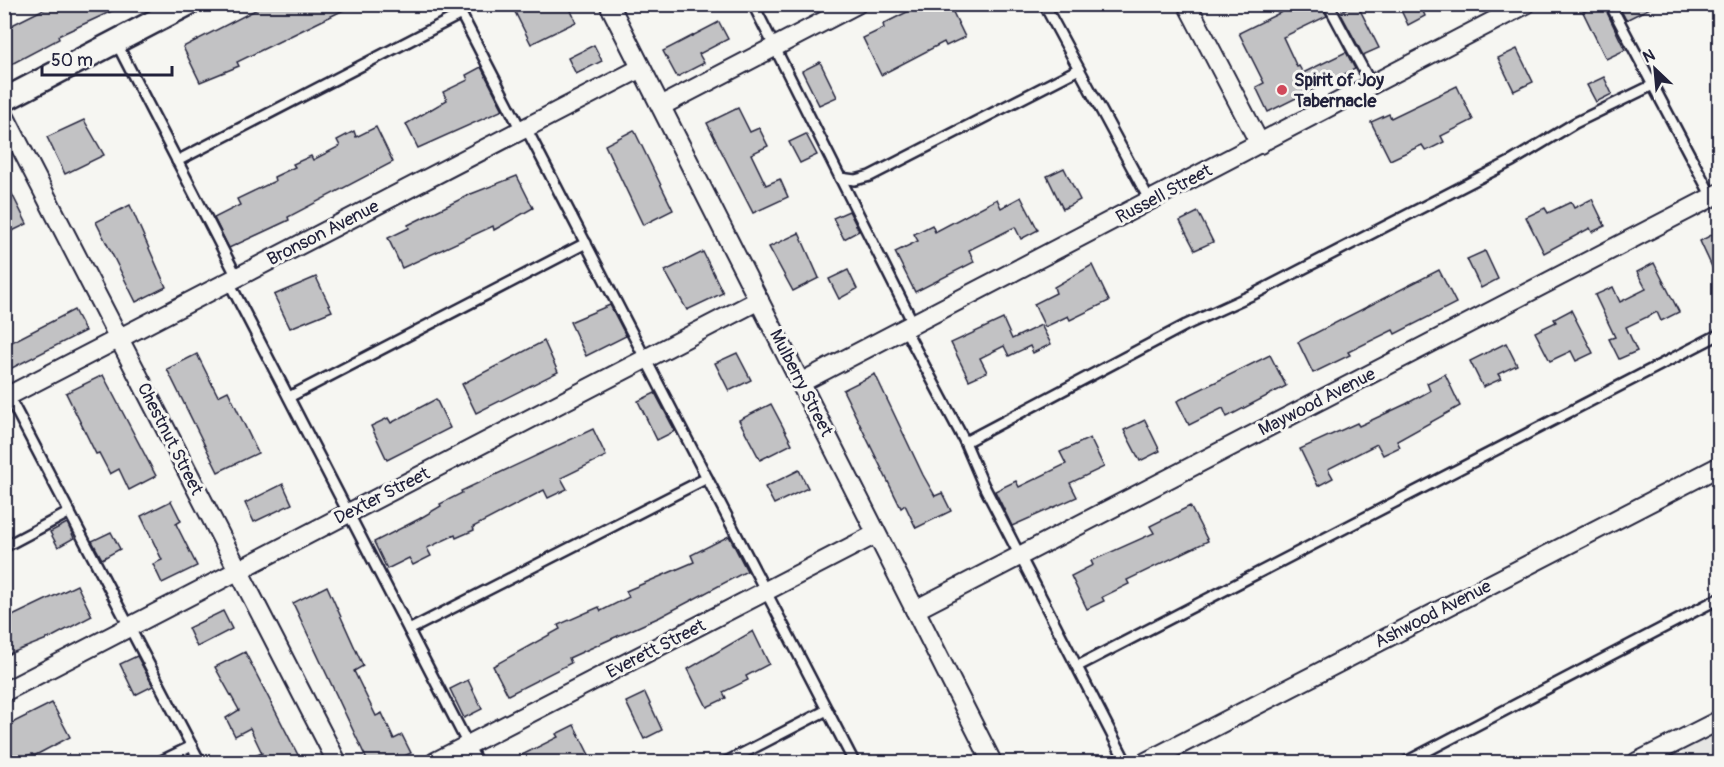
<svg xmlns="http://www.w3.org/2000/svg" width="1724" height="767" viewBox="0 0 1724 767" font-family="Pangolin,sans-serif">
<style>
.built{fill:#e6e6e4}
.building{fill:#c2c2c4;stroke:#22223b;stroke-width:1.5}
.lines{fill:none;stroke-linecap:round;stroke-linejoin:round}
.service-casing{stroke:#22223b;stroke-width:14}
.minor-casing{stroke:#22223b;stroke-width:22}
.tertiary-casing{stroke:#22223b;stroke-width:27}
.service{stroke:#f6f6f2;stroke-width:9}
.minor{stroke:#f6f6f2;stroke-width:18}
.tertiary{stroke:#f6f6f2;stroke-width:22}
.poi-dot{fill:#d1495b;stroke:#f6f6f2;stroke-width:2}
.labels{text-anchor:middle;dominant-baseline:central;stroke-width:6;stroke-linejoin:round;paint-order:stroke}
.poi-label{font-size:18px;font-weight:bold;fill:#22223b;stroke:#f6f6f2;text-anchor:start}
.street-label{font-size:18px;fill:#22223b;stroke:#f6f6f2}
</style>
<rect width="100%" height="100%" fill="#f6f6f2"/>
<filter id="ink" filterUnits="userSpaceOnUse"><feTurbulence type="fractalNoise" baseFrequency=".0167" numOctaves="2"/><feDisplacementMap in="SourceGraphic" scale="12" xChannelSelector="R" yChannelSelector="G"/><feConvolveMatrix kernelMatrix="1 2 1 2 8 2 1 2 1" color-interpolation-filters="sRGB"/></filter>
<g filter="url(#ink)">
<polygon class="built" points="1719,732 1719,762 1687,762 1681,751"/>
<g class="building">
<polygon points="54,4 127,4 58,36 59,39 4,68 4,29"/>
<polygon points="267,4 356,4 237,62 239,66 200,82 183,47"/>
<polygon points="511,4 568,4 576,22 531,44"/>
<polygon points="923,4 949,4 965,37 946,46 944,42 881,75 863,38 884,28 883,24"/>
<polygon points="1298,4 1321,4 1327,16 1283,37 1297,67 1299,66 1303,73 1346,52 1355,69 1268,112 1256,87 1264,83 1239,33"/>
<polygon points="1354,4 1357,4 1379,48 1363,55 1340,12"/>
<polygon points="1398,4 1420,4 1425,16 1408,25"/>
<polygon points="1600,4 1603,4 1625,50 1606,59 1583,12"/>
<polygon points="1618,4 1658,4 1626,20"/>
<polygon points="719,22 728,39 699,54 704,63 677,77 663,51"/>
<polygon points="594,45 602,61 576,74 568,58"/>
<polygon points="1517,49 1533,82 1514,91 1498,58"/>
<polygon points="820,62 837,97 819,105 802,71"/>
<polygon points="481,67 503,110 418,148 406,124 447,100 443,92 468,80 466,75"/>
<polygon points="1604,77 1612,94 1596,102 1587,85"/>
<polygon points="1457,86 1473,120 1441,136 1444,142 1426,151 1422,145 1390,160 1371,122 1389,114 1391,118"/>
<polygon points="738,108 750,132 759,128 768,146 751,154 766,185 780,179 788,197 753,213 707,123"/>
<polygon points="84,120 104,155 65,174 47,137"/>
<polygon points="376,127 393,162 288,217 289,220 229,248 214,218 240,205 237,199 275,181 274,177 295,167 293,164 311,156 313,160 340,146 337,140 354,131 356,137"/>
<polygon points="634,130 673,210 643,225 605,145"/>
<polygon points="806,134 817,155 800,163 789,142"/>
<polygon points="1064,168 1080,200 1063,209 1047,176"/>
<polygon points="517,176 533,208 494,230 493,226 402,268 388,238 409,228 408,225 471,194"/>
<polygon points="4,178 27,224 4,235"/>
<polygon points="1021,197 1038,230 1021,239 1015,227 969,250 974,262 915,292 895,252 918,241 914,234 932,225 935,232 997,199 1001,208"/>
<polygon points="1592,199 1605,226 1592,232 1590,228 1544,253 1526,217 1545,208 1548,213 1571,202 1574,208"/>
<polygon points="130,205 166,287 136,302 96,222"/>
<polygon points="849,211 859,231 844,239 833,218"/>
<polygon points="1198,212 1213,242 1195,250 1180,221"/>
<polygon points="1719,231 1719,282 1700,241"/>
<polygon points="799,233 819,278 793,291 769,247"/>
<polygon points="1485,251 1498,279 1481,288 1467,259"/>
<polygon points="703,252 723,293 687,310 665,271"/>
<polygon points="1654,263 1679,312 1661,321 1657,312 1626,327 1637,351 1619,359 1609,339 1615,337 1595,295 1613,287 1620,302 1646,289 1637,272"/>
<polygon points="1092,265 1109,301 1070,320 1068,316 1045,327 1034,304 1056,293 1054,287"/>
<polygon points="848,270 857,289 839,299 829,279"/>
<polygon points="1439,270 1456,303 1395,334 1393,330 1348,352 1350,355 1313,373 1298,342"/>
<polygon points="316,277 332,311 290,328 274,295"/>
<polygon points="610,305 626,336 586,356 570,322"/>
<polygon points="74,310 85,331 4,372 4,346"/>
<polygon points="1571,310 1593,353 1576,361 1571,351 1550,361 1535,332 1556,322 1554,319"/>
<polygon points="1003,319 1012,339 1041,325 1051,344 1033,353 1030,346 1009,356 1004,346 980,358 987,372 969,380 951,343"/>
<polygon points="544,341 558,372 476,413 462,384"/>
<polygon points="1506,343 1517,365 1498,374 1501,379 1483,387 1470,361"/>
<polygon points="737,353 751,380 729,391 715,363"/>
<polygon points="197,354 218,396 228,391 258,453 218,472 167,369"/>
<polygon points="1270,355 1286,386 1227,417 1223,408 1189,425 1177,401"/>
<polygon points="875,374 923,475 935,496 942,493 951,511 916,528 905,505 901,508 843,390"/>
<polygon points="1445,374 1460,406 1397,441 1400,447 1383,455 1377,444 1328,469 1333,478 1318,486 1300,449 1357,423 1359,426 1406,404 1430,391 1427,383"/>
<polygon points="103,375 156,476 129,490 119,469 110,474 99,453 96,454 66,393"/>
<polygon points="655,393 675,431 657,440 638,401"/>
<polygon points="436,399 450,428 387,460 371,426 388,418 391,423"/>
<polygon points="771,404 792,444 760,460 739,420"/>
<polygon points="1145,420 1160,451 1140,461 1124,430"/>
<polygon points="593,429 606,456 561,478 567,489 548,498 544,490 473,527 474,530 456,538 455,535 427,548 431,556 413,565 409,558 387,569 374,542 419,519 441,506 440,504 462,493 461,491"/>
<polygon points="1090,438 1104,467 1070,483 1077,497 1012,526 995,491 1016,481 1019,487 1066,464 1060,452"/>
<polygon points="799,470 808,488 774,504 765,487"/>
<polygon points="283,484 292,504 254,522 245,503"/>
<polygon points="171,501 181,521 176,524 197,566 162,583 153,564 162,560 141,516"/>
<polygon points="1190,506 1208,541 1127,580 1129,584 1102,597 1104,601 1087,609 1071,576 1093,565 1091,561 1154,533 1150,526"/>
<polygon points="67,523 74,538 58,547 50,532"/>
<polygon points="111,532 120,549 102,559 92,541"/>
<polygon points="729,536 747,571 660,617 569,658 571,663 508,695 493,666 560,629 558,625 599,607 601,611 629,597 626,591 694,562 691,555"/>
<polygon points="77,585 92,616 52,637 4,656 4,620"/>
<polygon points="327,586 363,666 354,671 376,716 382,713 394,739 402,735 411,753 391,762 368,762 293,603"/>
<polygon points="223,611 232,629 197,647 188,628"/>
<polygon points="753,631 769,664 746,676 748,680 723,692 726,698 707,707 688,669"/>
<polygon points="245,652 299,757 288,762 241,762 262,753 250,728 235,736 226,718 239,710 215,667"/>
<polygon points="137,656 153,686 135,695 120,664"/>
<polygon points="468,680 482,709 464,718 450,689"/>
<polygon points="645,693 662,730 644,739 626,702"/>
<polygon points="52,703 70,737 34,756 32,754 14,762 7,762 4,757 4,727"/>
<polygon points="574,725 590,757 579,762 508,762 558,737 556,734"/>
</g>
<g class="lines">
<g class="service-casing">
<g id="service">
<polyline points="456,4 521,130"/>
<polyline points="753,4 914,325"/>
<polyline points="1044,4 1150,201"/>
<polyline points="1328,4 1372,86"/>
<polyline points="1610,4 1712,197"/>
<polyline points="116,42 237,277"/>
<polyline points="526,128 854,762"/>
<polyline points="177,161 461,14"/>
<polyline points="840,178 855,180 870,176 1077,70"/>
<polyline points="229,282 477,762"/>
<polyline points="905,329 965,442 983,484 1126,762"/>
<polyline points="7,393 200,762"/>
<polyline points="289,397 586,243"/>
<polyline points="965,442 1186,325 1256,293 1512,161 1575,123 1653,85"/>
<polyline points="4,547 70,512"/>
<polyline points="409,630 707,478"/>
<polyline points="1078,666 1720,334"/>
<polyline points="159,762 192,746"/>
<polyline points="726,762 827,710"/>
<polyline points="1406,762 1720,598"/>
</g>
</g>
<g class="minor-casing">
<g id="minor">
<polyline points="609,4 992,762"/>
<polyline points="1187,4 1260,144"/>
<polyline points="661,106 857,4"/>
<polyline points="4,115 337,762"/>
<polyline points="800,383 1526,4"/>
<polyline points="4,398 641,68"/>
<polyline points="915,610 1720,193"/>
<polyline points="4,692 759,300"/>
<polyline points="435,762 876,534"/>
<polyline points="1146,762 1720,466"/>
<polyline points="1637,762 1720,720"/>
</g>
</g>
<g class="tertiary-casing">
<polyline id="tertiary" points="4,100 188,4"/>
</g>
<use href="#service" class="service"/>
<use href="#minor" class="minor"/>
<use href="#tertiary" class="tertiary"/>
</g>
</g>
<circle class="poi-dot" cx="1282" cy="90" r="6"/>
<g class="labels">
<g class="poi-label">
<text x="1294" y="80">Spirit of Joy<tspan x="1294" dy="21">Tabernacle</tspan></text>
</g>
<g class="street-label">
<text transform="translate(1164 194) rotate(-28)">Russell Street</text>
<text transform="translate(323 233) rotate(-27)">Bronson Avenue</text>
<text transform="translate(801 383) rotate(63)">Mulberry Street</text>
<text transform="translate(1317 402) rotate(-27)">Maywood Avenue</text>
<text transform="translate(170 439) rotate(63)">Chestnut Street</text>
<text transform="translate(382 496) rotate(-27)">Dexter Street</text>
<text transform="translate(1433 614) rotate(-27)">Ashwood Avenue</text>
<text transform="translate(656 649) rotate(-27)">Everett Street</text>
</g>
</g>
<rect width="1724" height="767" fill="none" stroke="#f6f6f2" stroke-width="24"/>
<rect x="12" y="12" width="1700" height="743" fill="none" stroke="#22223b" stroke-width="2" filter="url(#ink)"/>
<g transform="translate(1655 69) rotate(334)" stroke="#f6f6f2" stroke-width="4.5" paint-order="stroke">
<path d="M0-4.5L10 22L0 15L-10 22Z" fill="#22223b"/>
<text y="-9" font-size="16" font-weight="bold" text-anchor="middle" fill="#22223b">N</text>
</g>
<path d="M42 66v9h130v-9" fill="none" stroke="#22223b" stroke-width="3"/>
<text x="51" y="66" font-size="18" fill="#22223b" stroke="#f6f6f2" stroke-width="4.5" paint-order="stroke">50 m</text>
</svg>
